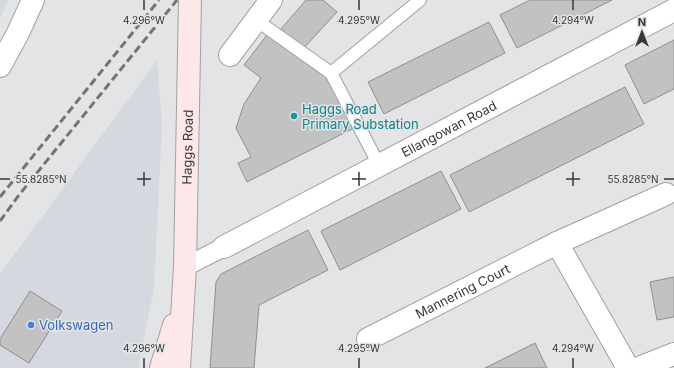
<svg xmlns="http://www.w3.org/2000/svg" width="674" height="368" viewBox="0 0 674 368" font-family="Inter,sans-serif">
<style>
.built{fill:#d6d8e0}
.building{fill:#c3c2c2;stroke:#908f8f}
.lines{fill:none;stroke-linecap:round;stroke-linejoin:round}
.service-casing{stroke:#a0a1a2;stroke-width:14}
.pedestrian-casing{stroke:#a0a1a2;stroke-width:20}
.minor-casing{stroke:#a0a1a2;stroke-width:24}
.tertiary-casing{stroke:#a0a1a2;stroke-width:24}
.secondary-casing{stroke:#a0a1a2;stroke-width:24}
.service{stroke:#fff;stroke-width:12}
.pedestrian{stroke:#fff;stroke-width:18}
.minor{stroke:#fff;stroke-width:22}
.tertiary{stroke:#fff;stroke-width:22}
.secondary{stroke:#fce7e9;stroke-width:22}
.rail{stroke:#737475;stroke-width:3;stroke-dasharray:8 4;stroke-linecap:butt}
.ticks{fill:none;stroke:#373738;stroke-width:1.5}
.culture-dot{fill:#0f9aa8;stroke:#e3e4e5;stroke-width:1.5}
.shop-dot{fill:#3f7fe0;stroke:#e3e4e5;stroke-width:1.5}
.labels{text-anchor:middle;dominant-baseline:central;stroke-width:3;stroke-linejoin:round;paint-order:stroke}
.culture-label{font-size:13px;fill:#0d838f;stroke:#e3e4e5;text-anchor:start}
.street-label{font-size:13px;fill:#373738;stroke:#e3e4e5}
.shop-label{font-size:13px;fill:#366cbe;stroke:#e3e4e5;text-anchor:start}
.ticks-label{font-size:10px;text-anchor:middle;fill:#373738;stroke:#e3e4e5;stroke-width:3;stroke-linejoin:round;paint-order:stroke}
</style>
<rect width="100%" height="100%" fill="#e3e4e5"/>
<g class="built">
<polygon points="0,0 8,0 0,19"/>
<polygon points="157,60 162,124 154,288 138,368 0,368 0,274"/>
</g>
<g class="building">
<polygon points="306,0 323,0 337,12 303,49 281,29"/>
<polygon points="530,0 612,0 517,48 500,15"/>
<polygon points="489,22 505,53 384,114 368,82"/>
<polygon points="267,35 330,80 354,128 247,182 238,163 251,157 236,128 244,104 261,78 244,65"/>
<polygon points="674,40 674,89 644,104 625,65"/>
<polygon points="625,87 644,124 469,212 450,175"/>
<polygon points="441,171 461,209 340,270 321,231"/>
<polygon points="308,230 328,270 259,305 254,368 210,368 216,282 221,274"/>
<polygon points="674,277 674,317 657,320 650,282"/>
<polygon points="30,291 62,311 29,363 0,345 0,339"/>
<polygon points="535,343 547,368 485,368"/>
</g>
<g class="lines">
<g class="service-casing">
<g id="service">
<polyline points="256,20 331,73 420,0"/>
<polyline points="331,73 379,165"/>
</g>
</g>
<g class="pedestrian-casing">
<polyline id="pedestrian" points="185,267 224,247"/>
</g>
<g class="minor-casing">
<g id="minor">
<polyline points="230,55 271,0"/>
<polyline points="0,66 18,33 33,0"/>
<polyline points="557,243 628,368"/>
<path id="s1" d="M 224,247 L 674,10"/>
<path id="s2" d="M 368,339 L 557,243 L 666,194"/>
</g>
</g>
<g class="tertiary-casing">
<polyline id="tertiary" points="639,368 674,354"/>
</g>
<g class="secondary-casing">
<g id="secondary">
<polyline points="161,368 174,325"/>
<path id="s3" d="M 179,368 L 185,267 L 190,0"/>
</g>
</g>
<use href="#service" class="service"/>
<use href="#pedestrian" class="pedestrian"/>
<use href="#minor" class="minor"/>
<use href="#tertiary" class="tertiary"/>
<use href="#secondary" class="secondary"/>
<g class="rail">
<polyline points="0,197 159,0"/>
<polyline points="0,221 19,195 177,0"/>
</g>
</g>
<path class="ticks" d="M 144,0 L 144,10M 359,0 L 359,10M 573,0 L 573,10M 144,172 L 144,186M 359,172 L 359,186M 573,172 L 573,186M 0,179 L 10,179M 137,179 L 151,179M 352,179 L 366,179M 566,179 L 580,179M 664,179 L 674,179M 144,358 L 144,368M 359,358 L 359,368M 573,358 L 573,368"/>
<circle class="culture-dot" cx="294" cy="116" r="4"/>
<circle class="shop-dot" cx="31" cy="325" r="4"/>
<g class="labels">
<g class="culture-label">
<text x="302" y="109">Haggs Road<tspan x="302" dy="15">Primary Substation</tspan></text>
</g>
<g class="street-label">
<text stroke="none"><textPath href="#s1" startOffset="254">Ellangowan Road</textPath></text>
<text stroke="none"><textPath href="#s3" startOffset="221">Haggs Road</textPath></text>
<text stroke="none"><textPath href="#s2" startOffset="106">Mannering Court</textPath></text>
</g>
<g class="shop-label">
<text x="39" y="325">Volkswagen</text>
</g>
</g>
<g class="ticks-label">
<text x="144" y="24">4.296°W</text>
<text x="359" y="24">4.295°W</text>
<text x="573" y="24">4.294°W</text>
<text x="41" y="183">55.8285°N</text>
<text x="633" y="183">55.8285°N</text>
<text x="144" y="352">4.296°W</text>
<text x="359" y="352">4.295°W</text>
<text x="573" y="352">4.294°W</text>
</g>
<g transform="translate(642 32)" stroke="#e3e4e5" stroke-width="3" paint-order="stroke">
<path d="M0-3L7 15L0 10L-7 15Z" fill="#373738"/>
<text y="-6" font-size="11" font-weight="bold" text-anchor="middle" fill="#373738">N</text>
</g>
</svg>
